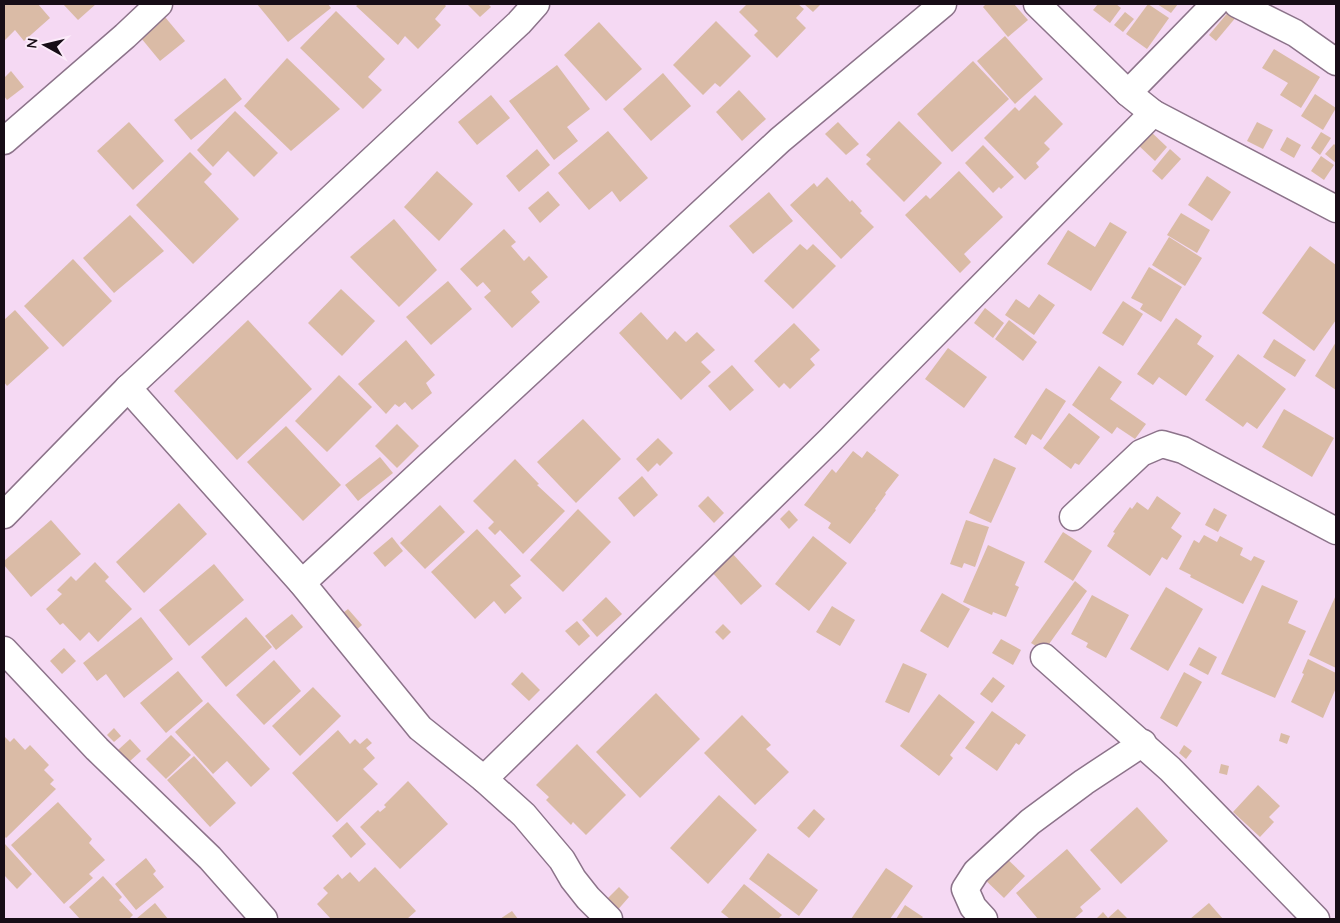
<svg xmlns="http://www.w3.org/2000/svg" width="1340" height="923" viewBox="0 0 1340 923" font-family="Quicksand,sans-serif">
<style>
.building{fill:#dabba6}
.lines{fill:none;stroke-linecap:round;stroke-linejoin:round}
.street-casing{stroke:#8c738a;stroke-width:29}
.street{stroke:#fff;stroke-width:26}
</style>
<rect width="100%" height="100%" fill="#f5d9f3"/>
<g class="building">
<polygon points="4,4 38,4 50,18 24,41 15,30 4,41"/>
<polygon points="63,4 96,4 78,20"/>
<polygon points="257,4 328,4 331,8 288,42"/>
<polygon points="359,4 444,4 446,6 435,19 441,25 418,49 405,36 398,45 356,6"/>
<polygon points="467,4 488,4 491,7 480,17"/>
<polygon points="747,4 798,4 804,9 796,18 806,28 777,58 754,35 758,31 739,12"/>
<polygon points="804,4 821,4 813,12"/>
<polygon points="986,4 1014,4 1028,20 1008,37 983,7"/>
<polygon points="1098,4 1116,4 1121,8 1110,23 1093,10"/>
<polygon points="1148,4 1169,18 1147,49 1126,34"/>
<polygon points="1157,4 1178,4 1171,13"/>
<polygon points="1230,10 1237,16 1216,41 1209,35"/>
<polygon points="336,11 385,59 368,77 382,90 363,109 300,48"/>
<polygon points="1125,12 1134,19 1123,32 1114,25"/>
<polygon points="165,17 185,41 160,61 141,38"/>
<polygon points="716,21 751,56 720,87 715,83 703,95 673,65"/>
<polygon points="599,22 642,69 606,101 564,55"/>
<polygon points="1005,36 1043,79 1015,104 977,61"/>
<polygon points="1274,49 1320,77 1301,108 1280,95 1288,83 1262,68"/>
<polygon points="287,58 340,109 291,151 244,106"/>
<polygon points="973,61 1009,99 952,152 917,114"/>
<polygon points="557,65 590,109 567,127 578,141 554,160 509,101"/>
<polygon points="11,71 24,87 7,100 4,96 4,78"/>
<polygon points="663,73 691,106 651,141 623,109"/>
<polygon points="225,78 242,99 191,140 174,120"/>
<polygon points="739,90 766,119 742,141 716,112"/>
<polygon points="1315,94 1336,108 1323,130 1301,116"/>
<polygon points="491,95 510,118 477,145 458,122"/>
<polygon points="1035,95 1063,124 1044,143 1050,149 1036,163 1039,167 1025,180 984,138 1015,107 1019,111"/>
<polygon points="235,111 278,153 254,177 228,151 213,167 197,150"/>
<polygon points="899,121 942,163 904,202 866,164 871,159 866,155"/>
<polygon points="129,122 164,161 133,190 97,151"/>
<polygon points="838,122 859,144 846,155 825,134"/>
<polygon points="1257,122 1273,130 1263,149 1247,141"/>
<polygon points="1149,130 1167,147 1155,161 1137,144"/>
<polygon points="608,131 648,178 620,202 612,191 589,210 558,173"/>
<polygon points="1321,132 1331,138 1320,155 1311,148"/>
<polygon points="1287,137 1301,145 1294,158 1280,150"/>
<polygon points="1334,144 1336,146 1336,163 1325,154"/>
<polygon points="983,145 1014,177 1001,189 999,187 993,193 965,163"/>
<polygon points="537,149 550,165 519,192 506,176"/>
<polygon points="1170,149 1181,159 1162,180 1152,171"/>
<polygon points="190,152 212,174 204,182 239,219 193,264 136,205"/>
<polygon points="1321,156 1334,165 1324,180 1311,171"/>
<polygon points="437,171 473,204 439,241 404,207"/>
<polygon points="959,171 1003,217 964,254 971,262 960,273 905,215 926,195 930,199"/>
<polygon points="1207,176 1231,192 1212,221 1188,205"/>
<polygon points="827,177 850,202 852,200 862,211 860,213 874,227 841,259 790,205 814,183 817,187"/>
<polygon points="548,191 560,205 540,223 528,208"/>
<polygon points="769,192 793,221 753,254 729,226"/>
<polygon points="1181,213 1210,230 1197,253 1167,235"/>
<polygon points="130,215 164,251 114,293 83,258"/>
<polygon points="394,219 437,270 399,307 350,257"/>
<polygon points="1110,222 1127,232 1091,291 1047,264 1068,230 1095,247"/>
<polygon points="504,229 516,242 511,246 524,261 529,256 548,277 531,292 540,302 512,328 484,297 491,291 483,282 477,287 460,269"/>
<polygon points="1169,237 1202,258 1185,286 1152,265"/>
<polygon points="800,244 807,250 813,244 836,266 793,309 764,281"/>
<polygon points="1310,246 1336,265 1336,320 1314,351 1262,313"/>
<polygon points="73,259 112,301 63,347 24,306"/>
<polygon points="1149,267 1182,287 1161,322 1140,309 1143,304 1131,298"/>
<polygon points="448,281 472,309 431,345 406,317"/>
<polygon points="341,289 375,321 342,356 308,323"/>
<polygon points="1039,294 1055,305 1034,335 1005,315 1016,299 1029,308"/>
<polygon points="1123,301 1143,314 1123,346 1102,333"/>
<polygon points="985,308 1004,323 993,338 974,323"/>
<polygon points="15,310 49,348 7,386 4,382 4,320"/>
<polygon points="641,312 667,340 675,331 686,342 697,332 715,350 701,362 711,372 681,400 619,333"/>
<polygon points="1176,318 1202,336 1197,344 1214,356 1186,396 1159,377 1153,385 1137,374"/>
<polygon points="248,320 312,389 237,460 174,391"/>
<polygon points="1009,320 1037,342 1023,361 995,339"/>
<polygon points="794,323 820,350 810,359 815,365 790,389 784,383 779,388 754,361"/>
<polygon points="1274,339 1306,360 1295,377 1263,357"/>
<polygon points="406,340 435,375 426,383 432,393 412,410 405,402 399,407 395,404 386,414 358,384"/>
<polygon points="1336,342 1336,390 1315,376"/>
<polygon points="948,348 987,377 964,408 925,379"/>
<polygon points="1238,354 1286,389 1257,429 1247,422 1243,427 1205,400"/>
<polygon points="732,365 754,390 730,411 708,386"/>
<polygon points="1099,366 1122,382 1110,399 1146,424 1135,439 1117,427 1112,434 1072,405"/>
<polygon points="339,375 372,407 327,452 295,421"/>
<polygon points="1046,388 1066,401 1041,440 1032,434 1026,445 1014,437"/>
<polygon points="1284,409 1334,438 1312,477 1262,447"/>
<polygon points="1069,413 1100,437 1079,465 1075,463 1071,469 1043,448"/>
<polygon points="583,419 621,459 576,503 537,462"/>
<polygon points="397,424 419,446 397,468 375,446"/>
<polygon points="286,426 341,485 303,521 247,462"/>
<polygon points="658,438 673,453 660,466 657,463 648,472 636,459"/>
<polygon points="853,451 862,458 867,451 899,475 885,493 886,494 875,509 876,510 850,544 828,528 831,523 804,505 832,469 836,473"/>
<polygon points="380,457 393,473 358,501 345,485"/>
<polygon points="994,458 1016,468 991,523 969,513"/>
<polygon points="515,459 539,484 537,485 565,511 523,554 500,530 495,535 488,528 494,522 473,501"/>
<polygon points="642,476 658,495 634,517 618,498"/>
<polygon points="708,496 724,513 714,523 698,506"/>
<polygon points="1157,496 1181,513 1171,528 1182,536 1167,560 1162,557 1150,576 1107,546 1115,533 1113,532 1130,507 1132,509 1137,502 1148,510"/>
<polygon points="179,503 207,534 144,593 116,562"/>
<polygon points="440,505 465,532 425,569 400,543"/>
<polygon points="1214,508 1227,515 1218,532 1205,525"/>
<polygon points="578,509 611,542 563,592 530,560"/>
<polygon points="789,510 798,520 789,529 780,519"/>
<polygon points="51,520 81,554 31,597 4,565 4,561"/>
<polygon points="966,520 989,527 975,567 964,563 962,568 950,564"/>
<polygon points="477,529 521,576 510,585 522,598 505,614 494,601 475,619 431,572"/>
<polygon points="1063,532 1092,551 1073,581 1044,562"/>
<polygon points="1204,535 1217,542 1220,536 1243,548 1240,555 1251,561 1254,556 1265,561 1243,604 1190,577 1191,575 1179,569 1194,540 1199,543"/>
<polygon points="813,536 847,563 809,611 775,584"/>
<polygon points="392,537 403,551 385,567 373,553"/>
<polygon points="988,545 1025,562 1015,585 1019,587 1006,617 993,612 992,615 963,602"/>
<polygon points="731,552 762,586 741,605 711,571"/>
<polygon points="95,562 109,577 105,581 132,609 98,642 89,632 80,641 63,623 60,625 46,609 62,594 57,590 71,576 76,581"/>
<polygon points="214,564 244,600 189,646 159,610"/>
<polygon points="1075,581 1087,591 1044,651 1031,643"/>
<polygon points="1262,585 1298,601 1288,623 1306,631 1275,698 1221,674"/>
<polygon points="1166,587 1203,609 1168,671 1130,649"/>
<polygon points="942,593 970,609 948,648 920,631"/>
<polygon points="1092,595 1129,615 1106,658 1086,647 1088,643 1071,634"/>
<polygon points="1336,595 1336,668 1309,655"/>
<polygon points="606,597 622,614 597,637 582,620"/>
<polygon points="832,606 855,620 840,646 816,632"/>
<polygon points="348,609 362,625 352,634 338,617"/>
<polygon points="292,614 303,627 276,650 265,636"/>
<polygon points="141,617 173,659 124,698 106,674 97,681 83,663"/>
<polygon points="246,617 272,647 226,687 201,657"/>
<polygon points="577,621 590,636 579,646 565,631"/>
<polygon points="723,624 731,632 723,640 715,632"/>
<polygon points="1001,639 1021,650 1013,665 992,653"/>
<polygon points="1199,647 1217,657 1208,675 1189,665"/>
<polygon points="64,648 76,661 62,674 50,661"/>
<polygon points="1308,659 1336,673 1336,688 1323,718 1291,702 1304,674 1302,673"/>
<polygon points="274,660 301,691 264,725 236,695"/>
<polygon points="903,663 927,674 909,713 885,702"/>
<polygon points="178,671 203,701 166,733 140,703"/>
<polygon points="522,672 540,690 529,701 511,684"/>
<polygon points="1184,672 1202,682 1177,727 1160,718"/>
<polygon points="993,677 1005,686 992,703 980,694"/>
<polygon points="313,687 341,716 300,756 272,726"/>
<polygon points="656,693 700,739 640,798 596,752"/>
<polygon points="939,694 975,722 950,755 953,758 939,776 900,746"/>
<polygon points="208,702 270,769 251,787 227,761 213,774 175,732"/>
<polygon points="992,711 1026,735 1019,745 1016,743 997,771 965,748"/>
<polygon points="742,715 771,745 766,749 789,772 755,805 704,753"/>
<polygon points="114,728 121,736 114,742 107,735"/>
<polygon points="338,730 350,744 355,739 360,744 367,738 372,743 366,748 375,758 363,769 378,784 337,822 292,773"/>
<polygon points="1281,733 1290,736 1287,744 1279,741"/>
<polygon points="171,735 191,755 166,779 146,759"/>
<polygon points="5,737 10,742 14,738 25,750 30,745 49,765 44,770 54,780 50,784 56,789 6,838 4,836 4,739"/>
<polygon points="130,739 141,751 129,762 118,750"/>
<polygon points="577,744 626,795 586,835 573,822 571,825 546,800 549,797 536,785"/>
<polygon points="1184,745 1192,751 1186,759 1179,753"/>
<polygon points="194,756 236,803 210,827 167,780"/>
<polygon points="1221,764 1229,766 1227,775 1219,773"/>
<polygon points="408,781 448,824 400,869 360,827 378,810 380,812 386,807 384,805"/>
<polygon points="1258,785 1280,806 1269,817 1274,822 1260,837 1233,812"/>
<polygon points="719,795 757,830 708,884 670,848"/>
<polygon points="58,802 92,839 89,843 105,860 89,874 93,878 64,904 11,845"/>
<polygon points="1137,807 1168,841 1121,884 1090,850"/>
<polygon points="814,809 825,819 809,838 797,828"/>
<polygon points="347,822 366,844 351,858 332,836"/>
<polygon points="5,844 32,874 17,889 4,875"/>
<polygon points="1067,849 1101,889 1080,907 1083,911 1074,919 1038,919 1016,893"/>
<polygon points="768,853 818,890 799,916 749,879"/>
<polygon points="1001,853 1025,876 1004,898 980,875"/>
<polygon points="146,858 156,871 153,874 164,887 136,910 115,884"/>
<polygon points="375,867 416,911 407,919 331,919 317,904 328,893 323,888 338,874 342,879 350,872 359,882"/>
<polygon points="886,868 913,886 890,919 851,919"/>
<polygon points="103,876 122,897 119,900 133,915 129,919 80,919 69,907"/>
<polygon points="744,884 782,915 778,919 730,919 721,912"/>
<polygon points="619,887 629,897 615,913 604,902"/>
<polygon points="155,903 168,919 136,919"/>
<polygon points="1209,903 1223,919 1190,919"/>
<polygon points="905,905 923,917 921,919 896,919"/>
<polygon points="1118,909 1128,919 1096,919 1103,912 1108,918"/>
<polygon points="512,911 518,919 500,919"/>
</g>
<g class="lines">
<g class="street-casing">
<g id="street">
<polyline points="1037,4 1128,93 1153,113 1336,209"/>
<polyline points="1237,4 1295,33 1336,62"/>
<polyline points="1128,93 1215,4"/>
<polyline points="4,141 125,36 159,4"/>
<polyline points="128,388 302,583 420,728 484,779 524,815 562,860 573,879 588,898 609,919"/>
<polyline points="4,515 128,388 519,23 536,4"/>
<polyline points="1073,517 1141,453 1162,444 1183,450 1336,531"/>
<polyline points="302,583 780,140 943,4"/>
<polyline points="4,650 97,749 210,858 264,919"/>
<polyline points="1044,657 1170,769 1316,919"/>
<polyline points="484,779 830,440 1153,113"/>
<polyline points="984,919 973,907 965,889 976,872 1030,822 1084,782 1143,743"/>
</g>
</g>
<use href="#street" class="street"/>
</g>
<rect width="1340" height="923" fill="none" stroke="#170d16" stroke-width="10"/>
<g transform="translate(45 45) rotate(278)" stroke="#fcebfa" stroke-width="4" paint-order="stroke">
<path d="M0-4L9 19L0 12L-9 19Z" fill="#170d16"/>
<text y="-8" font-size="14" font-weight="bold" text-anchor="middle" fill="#170d16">N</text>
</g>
</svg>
